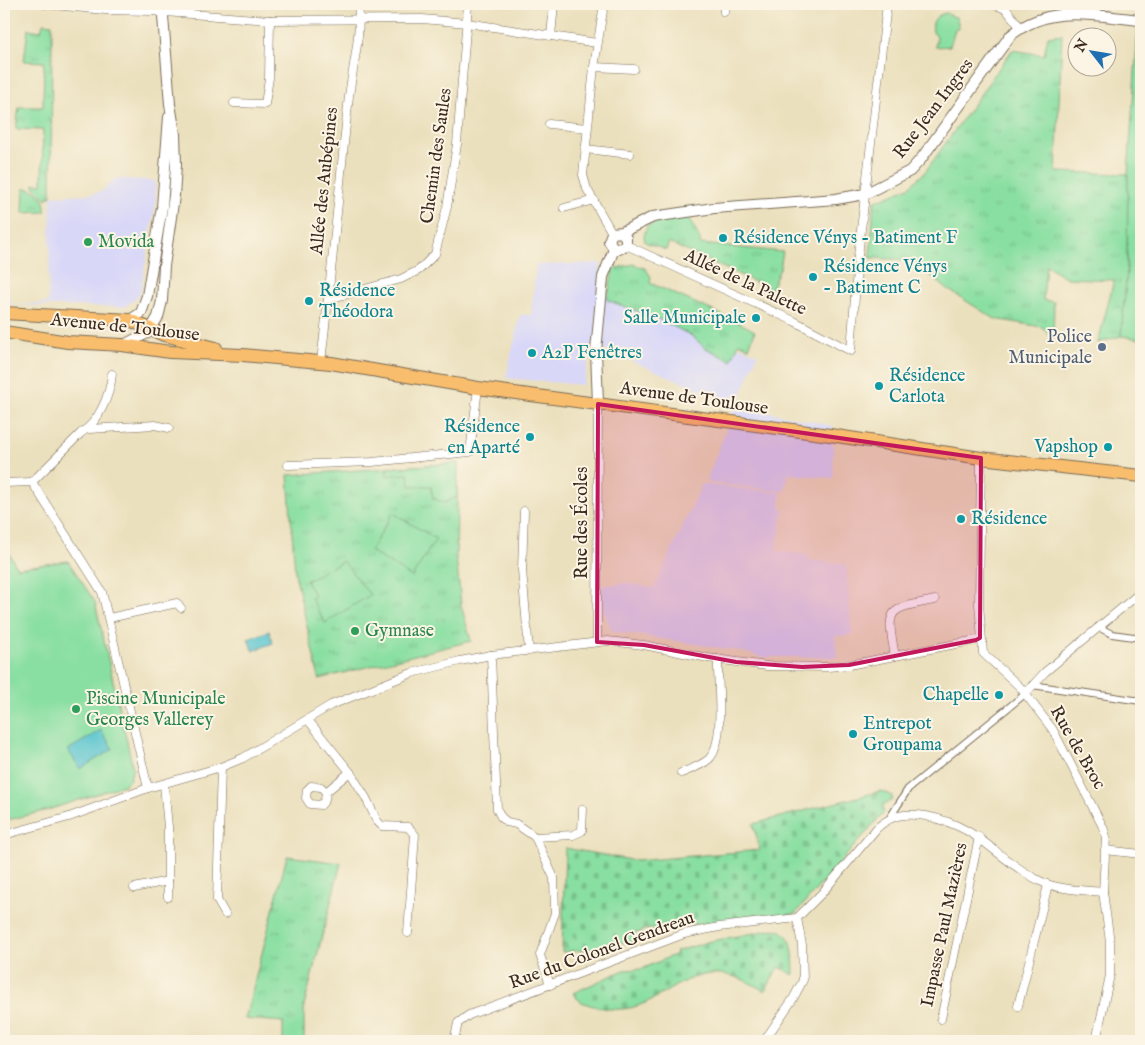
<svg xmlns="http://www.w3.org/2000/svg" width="1145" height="1045" viewBox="0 0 1145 1045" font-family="'IM FELL English',serif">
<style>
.built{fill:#d8d7f8}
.grass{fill:url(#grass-tufts);stroke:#628460}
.cemetery{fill:url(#cemetery-stones);stroke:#628460}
.green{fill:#89dfa2;stroke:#628460}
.water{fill:#57c4cf;stroke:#497776}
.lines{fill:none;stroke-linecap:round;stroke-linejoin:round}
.pedestrian-casing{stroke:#796a56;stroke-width:8}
.minor-casing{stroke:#796a56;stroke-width:9}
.tertiary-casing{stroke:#796a56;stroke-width:12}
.primary-casing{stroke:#796a56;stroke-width:14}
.pedestrian{stroke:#fff;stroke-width:6}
.minor{stroke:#fff;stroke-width:8}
.tertiary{stroke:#fff;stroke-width:10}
.primary{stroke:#f9be6d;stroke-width:12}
.marked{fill:#c2185b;fill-opacity:0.2;stroke:#c2185b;stroke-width:4;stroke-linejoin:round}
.culture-dot{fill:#0f9aa8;stroke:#fcf5e5;stroke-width:2}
.leisure-dot{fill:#2e9e5b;stroke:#fcf5e5;stroke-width:2}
.service-dot{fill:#5c6f8a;stroke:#fcf5e5;stroke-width:2}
.labels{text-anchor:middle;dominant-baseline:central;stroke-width:4;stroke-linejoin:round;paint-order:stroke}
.street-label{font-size:18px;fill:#3b2a1e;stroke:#fcf5e5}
.culture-label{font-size:18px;fill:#0d838f;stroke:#fcf5e5;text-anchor:start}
.leisure-label{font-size:18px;fill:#27864d;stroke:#fcf5e5;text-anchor:start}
.service-label{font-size:18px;fill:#4e5e75;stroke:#fcf5e5;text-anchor:end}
</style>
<defs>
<pattern id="grass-tufts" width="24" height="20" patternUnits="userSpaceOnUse" patternTransform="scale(1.25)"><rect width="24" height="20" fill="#89dfa2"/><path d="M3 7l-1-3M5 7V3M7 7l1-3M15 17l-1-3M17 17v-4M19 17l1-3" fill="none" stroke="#77c08b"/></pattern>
<pattern id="cemetery-stones" width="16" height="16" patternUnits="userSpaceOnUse" patternTransform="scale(1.25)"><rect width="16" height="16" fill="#89dfa2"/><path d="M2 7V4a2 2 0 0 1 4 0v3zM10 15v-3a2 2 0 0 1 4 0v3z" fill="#77c08b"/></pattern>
</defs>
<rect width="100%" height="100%" fill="#fcf5e5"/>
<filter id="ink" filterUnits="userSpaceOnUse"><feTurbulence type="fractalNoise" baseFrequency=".02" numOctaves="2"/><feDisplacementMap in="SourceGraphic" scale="10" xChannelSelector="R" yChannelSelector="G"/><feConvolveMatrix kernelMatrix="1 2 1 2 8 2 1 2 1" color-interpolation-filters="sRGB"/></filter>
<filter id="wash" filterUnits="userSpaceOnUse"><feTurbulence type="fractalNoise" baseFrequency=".0096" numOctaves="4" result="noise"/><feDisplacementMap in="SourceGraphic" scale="20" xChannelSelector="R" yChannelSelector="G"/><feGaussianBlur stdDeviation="1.12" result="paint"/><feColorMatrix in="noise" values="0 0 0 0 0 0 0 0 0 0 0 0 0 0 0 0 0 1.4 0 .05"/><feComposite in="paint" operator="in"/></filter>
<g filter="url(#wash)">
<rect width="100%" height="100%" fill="#ebe0bd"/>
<g class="built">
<polygon points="115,178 155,181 156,202 140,295 125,307 4,305 4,283 12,305 48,303 51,196 91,194 103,191"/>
<polygon points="601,263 600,292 758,354 737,405 833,426 833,478 788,474 784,492 706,482 736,404 592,345 583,385 506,378 520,315 531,315 536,265"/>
<polygon points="702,484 781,493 780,507 784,509 776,551 808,555 808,560 846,564 852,635 835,636 837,657 761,657 740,651 612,631 602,606 602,586 626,583 654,588"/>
</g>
<g class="grass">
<polygon points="43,23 52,24 51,196 46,199 34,187 34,184 42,184 43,130 16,129 19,107 43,107 44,62 24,61 28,29 41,31"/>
<polygon points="1062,34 1056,172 1128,174 1127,272 1121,336 1098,343 1114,280 1067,278 1046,265 1043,300 1054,302 1053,338 1042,327 995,319 947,289 911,260 870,258 874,202 909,187 925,172 1012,50 1044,55 1048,36"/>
<path d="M 24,188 C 38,189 46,198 45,212 L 23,213 Z"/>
<polygon points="687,215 700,239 700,244 783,252 780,268 771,289 669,243 666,250 645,242 644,235 647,226 665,218"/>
<polygon points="634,264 646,269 651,277 650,283 740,323 755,331 749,348 739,343 731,361 704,347 692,336 663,321 607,300 613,269"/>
<polygon points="458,463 456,556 461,605 471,641 319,679 295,573 288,475"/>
<polygon points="287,856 341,863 304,1006 304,1041 283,1041 283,1022 245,1019"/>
</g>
<g class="cemetery">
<polygon points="881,791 892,796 892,800 882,807 884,812 795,914 642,930 642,932 634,933 635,944 617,942 616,947 562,952 565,848 636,861 760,850 753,824"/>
<path d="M 774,929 C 796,932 793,959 794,975 L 779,967 L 765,991 C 747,981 731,972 710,974 C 666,979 650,1019 598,1007 C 586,1004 579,1003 573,993 L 624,970 L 642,969 L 676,954 L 675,952 L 707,942 Z"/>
</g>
<g class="green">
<path d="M 946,13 L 957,18 L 959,29 L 955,29 L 950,46 L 935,47 L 937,37 L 933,32 C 931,22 935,15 946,13 Z"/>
<polygon points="1138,28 1141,28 1141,339 1121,336 1127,272 1128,174"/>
<polygon points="458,463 457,497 444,503 433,498 431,486 410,486 408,474 387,476 387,468"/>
<polygon points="393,513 436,539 412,577 370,551"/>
<polygon points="4,544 17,568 68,561 95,602 133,768 130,779 124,785 48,810 4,821"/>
<polygon points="343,561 370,595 325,623 311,598 315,596 306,581"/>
</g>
<g class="water">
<polygon points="269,631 273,643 253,651 248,639"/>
<polygon points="101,730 113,749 80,769 68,750"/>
</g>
</g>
<g filter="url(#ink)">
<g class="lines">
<g class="pedestrian-casing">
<g id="pedestrian">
<polyline points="1098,627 1112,634 1141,638"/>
<polyline points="1032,685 1141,701"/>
<polyline points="891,816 908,789 1025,694"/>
</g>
</g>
<g class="minor-casing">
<g id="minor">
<polyline points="44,4 105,10 152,11 270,20 422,19 467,23 597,43"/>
<polyline points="604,4 594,67 583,175 587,189 612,233"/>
<polyline points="993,4 1006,9 1020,27"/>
<polyline points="724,12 724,4"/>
<polyline points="551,36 554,4"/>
<polyline points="594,67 634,69"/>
<polyline points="234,103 265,104 269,78 270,20"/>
<polyline points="549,124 587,128"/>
<polyline points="585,149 630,154"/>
<polyline points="564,208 594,200"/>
<polyline points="626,245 794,321 851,351 858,256 887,4"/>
<polyline points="329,299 401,279 419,270 435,254 447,207 457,144 468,4"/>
<path d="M 321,362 C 331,277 339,191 348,105 C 351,72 362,37 358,4"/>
<polyline points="89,429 155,425 169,428"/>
<polyline points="981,458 979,604 983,653 1020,687 1053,730 1103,827 1106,837 1103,892 1110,942 1110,975 1096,1041"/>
<polyline points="288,465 372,462 470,452 478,388"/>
<polyline points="32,482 102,592 148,788"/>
<path d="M 32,482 L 81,433 C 99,422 110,395 112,374"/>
<polyline points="4,483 32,482"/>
<polyline points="524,511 522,570 529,651"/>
<polyline points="109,618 177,603 181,608"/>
<polyline points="597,642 598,404"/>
<polyline points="491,655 497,809 501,817 507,822 516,824 535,837 554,878 555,913 540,955 550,985"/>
<path d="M 895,656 C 886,608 887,609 935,600"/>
<polyline points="1025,694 1045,672 1141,592"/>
<polyline points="308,720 350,772 366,798 377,821 382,826 408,827 415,835 408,933"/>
<polyline points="221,767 217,900 225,914"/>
<path d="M 681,773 C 691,769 701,766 709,759 C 726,742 717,683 718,659"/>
<polyline points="164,785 168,827 168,897"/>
<polyline points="326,792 321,787 311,786 307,790 306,798 310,804 321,805 325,800 326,792 350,772"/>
<polyline points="4,835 69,817 148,788 221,767 243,758 331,705 412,673 460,661 491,655 608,641 644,645 708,658 767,666 828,667 849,665 976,640 980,638"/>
<polyline points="535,837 573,835 582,831 583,809"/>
<polyline points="1105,850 1141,854"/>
<polyline points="134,888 168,881"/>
<polyline points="1018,1006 1048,885"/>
<polyline points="941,1019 979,837"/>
<path d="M 454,1041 L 458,1023 L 469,1015 L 684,934 L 719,927 L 797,918 L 822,893 L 877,828 C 892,814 906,813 926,816 C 982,827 994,858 1040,881 C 1058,890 1084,890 1103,892"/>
<polyline points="764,1041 793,999 803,980 802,945 797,918"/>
</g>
</g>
<g class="tertiary-casing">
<g id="tertiary">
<path d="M 622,232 L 626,238 L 626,245 L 619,249 L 614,249 L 609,241 L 612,233 L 622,232 L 653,217 L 714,208 L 836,199 L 865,194 L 910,171 L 921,159 L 1010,36 C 1050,3 1094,16 1141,20"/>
<polyline points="130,320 141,313 147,296 162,207 169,117"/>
<polyline points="124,345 149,332 158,317 162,301 164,266 174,196 176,165 175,134 170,104 162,4"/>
<polyline points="598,404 596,351 603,277 614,249"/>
</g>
</g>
<g class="primary-casing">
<g id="primary">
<polyline points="4,313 130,320 164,335 216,348"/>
<polyline points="4,332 68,342 122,345 170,352 243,355 331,363 478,388 830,435 981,458 1141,476"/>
</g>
</g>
<use href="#pedestrian" class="pedestrian"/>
<use href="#minor" class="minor"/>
<use href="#tertiary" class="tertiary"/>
<use href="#primary" class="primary"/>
</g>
</g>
<path class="marked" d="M 598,404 L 981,458 L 980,638 L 976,640 L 849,665 L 802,667 L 736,662 L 644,645 L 597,642 Z"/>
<g class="culture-dot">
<circle cx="723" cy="238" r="5"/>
<circle cx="813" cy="277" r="5"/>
<circle cx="309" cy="301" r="5"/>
<circle cx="756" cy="318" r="5"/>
<circle cx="532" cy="353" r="5"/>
<circle cx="879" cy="386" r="5"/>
<circle cx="530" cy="437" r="5"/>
<circle cx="1108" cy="447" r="5"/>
<circle cx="961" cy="519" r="5"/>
<circle cx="999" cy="695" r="5"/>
<circle cx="853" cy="734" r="5"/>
</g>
<g class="leisure-dot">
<circle cx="88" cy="242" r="5"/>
<circle cx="355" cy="631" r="5"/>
<circle cx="76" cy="709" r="5"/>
</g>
<circle class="service-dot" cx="1102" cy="347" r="5"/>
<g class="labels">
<g class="street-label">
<text transform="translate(934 109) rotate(-53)">Rue Jean Ingres</text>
<text transform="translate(437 156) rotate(-82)">Chemin des Saules</text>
<text transform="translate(325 181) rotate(-84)">Allée des Aubépines</text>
<text transform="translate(745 283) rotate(25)">Allée de la Palette</text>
<text transform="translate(125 328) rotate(6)">Avenue de Toulouse</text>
<text transform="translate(694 399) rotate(8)">Avenue de Toulouse</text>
<text transform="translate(582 523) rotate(-90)">Rue des Écoles</text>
<text transform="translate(1077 748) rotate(60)">Rue de Broc</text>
<text transform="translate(945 925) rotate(-78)">Impasse Paul Mazières</text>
<text transform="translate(602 951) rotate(-20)">Rue du Colonel Gendreau</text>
</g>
<g class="culture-label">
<text x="733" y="238">Résidence Vénys - Batiment F</text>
<text x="823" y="267">Résidence Vénys<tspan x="823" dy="21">- Batiment C</tspan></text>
<text x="319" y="291">Résidence<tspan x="319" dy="21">Théodora</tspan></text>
<text x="746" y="318" text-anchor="end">Salle Municipale</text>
<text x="542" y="353">A2P Fenêtres</text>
<text x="889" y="376">Résidence<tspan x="889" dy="21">Carlota</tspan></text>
<text x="520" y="427" text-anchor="end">Résidence<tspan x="520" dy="21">en Aparté</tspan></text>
<text x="1098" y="447" text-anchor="end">Vapshop</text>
<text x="971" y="519">Résidence</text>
<text x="989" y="695" text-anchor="end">Chapelle</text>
<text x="863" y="724">Entrepot<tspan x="863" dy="21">Groupama</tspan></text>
</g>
<g class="leisure-label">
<text x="98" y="242">Movida</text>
<text x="365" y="631">Gymnase</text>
<text x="86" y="699">Piscine Municipale<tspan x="86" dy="21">Georges Vallerey</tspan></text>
</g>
<g class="service-label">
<text x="1092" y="337">Police<tspan x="1092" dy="21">Municipale</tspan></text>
</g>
</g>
<rect width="1145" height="1045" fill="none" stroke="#fcf5e5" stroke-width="20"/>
<g transform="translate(1092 52) rotate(301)"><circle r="24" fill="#fcf5e5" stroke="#afa495"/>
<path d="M0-4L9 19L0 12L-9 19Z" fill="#1f6fb2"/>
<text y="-8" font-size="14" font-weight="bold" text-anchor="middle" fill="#3b2a1e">N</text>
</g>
</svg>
